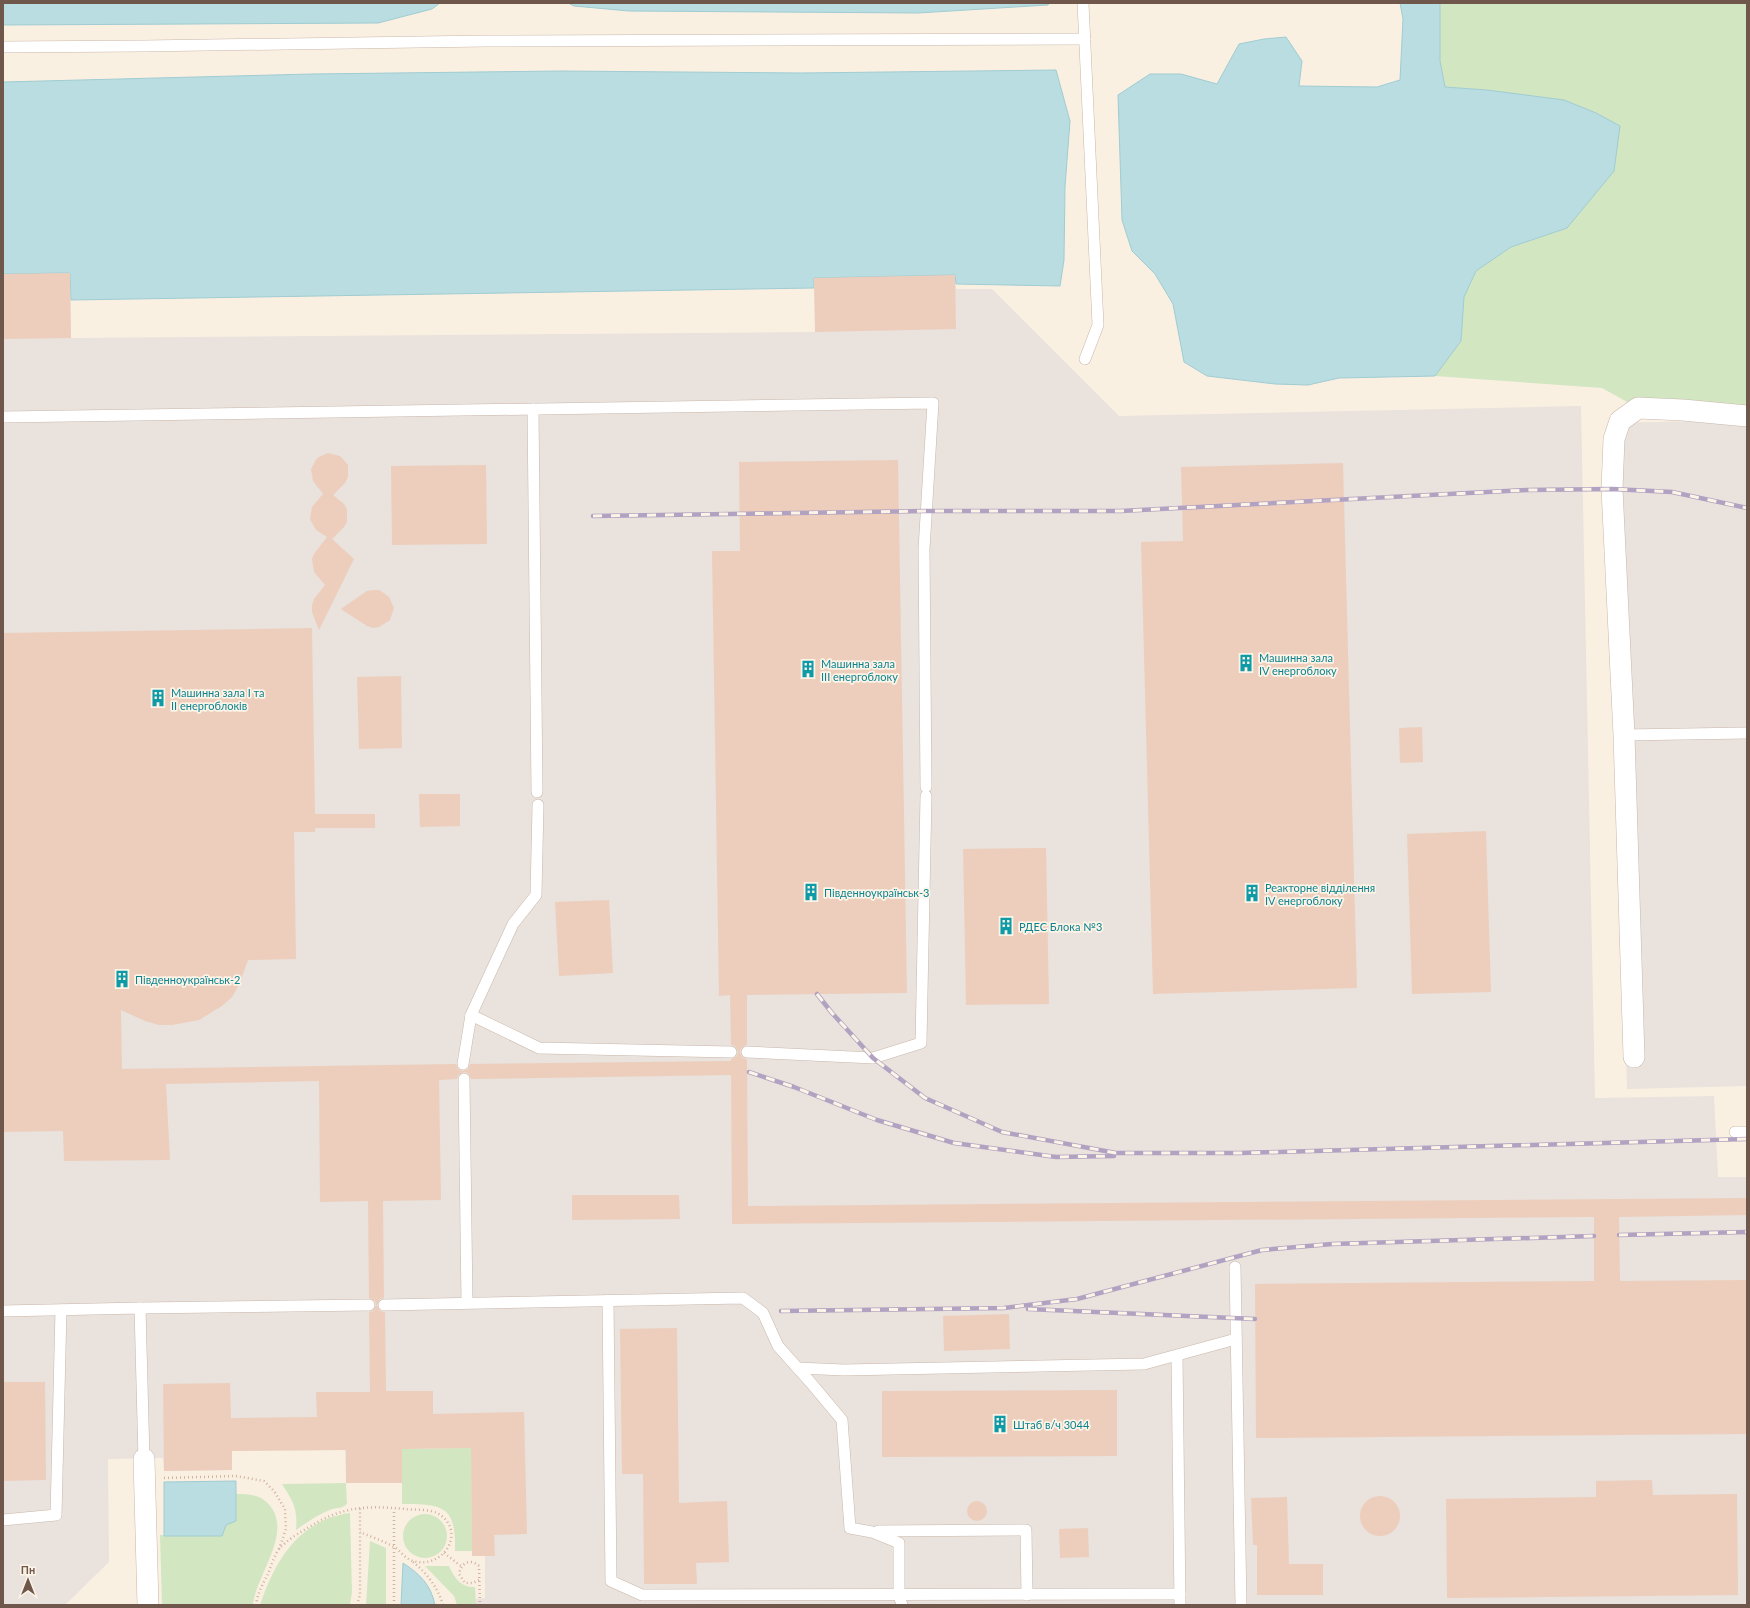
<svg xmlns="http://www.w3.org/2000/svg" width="1750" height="1608" viewBox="0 0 1750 1608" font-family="Lato,sans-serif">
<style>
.industrial{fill:#e9e2dd}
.green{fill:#d2e6c2}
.water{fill:#b9dde1;stroke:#a0ccd2}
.building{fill:#edcebc}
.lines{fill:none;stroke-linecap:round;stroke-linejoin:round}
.lane-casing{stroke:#c9b7aa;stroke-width:12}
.street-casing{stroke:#c9b7aa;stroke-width:22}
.path{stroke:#d1b1a0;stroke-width:2.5;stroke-dasharray:1 3;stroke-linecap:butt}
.lane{stroke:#fff;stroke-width:11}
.street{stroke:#fff;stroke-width:21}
.rail-casing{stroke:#b2a2c1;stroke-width:4.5}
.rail{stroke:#fdf4e8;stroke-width:3;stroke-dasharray:9;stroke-linecap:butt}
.labels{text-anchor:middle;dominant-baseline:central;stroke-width:3.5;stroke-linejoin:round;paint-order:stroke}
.culture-label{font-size:11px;fill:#0d838f;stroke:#fdf4e8;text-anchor:start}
</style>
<rect width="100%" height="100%" fill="#faf0e2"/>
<g class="industrial">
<polygon points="70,273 71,338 815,332 814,278 955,275 956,289 992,289 1119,416 1581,406 1595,1098 1714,1096 1718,1177 1747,1177 1747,1605 476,1605 476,1599 485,1598 485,1556 472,1556 470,1448 402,1449 402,1483 346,1483 345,1450 232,1451 232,1470 164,1471 163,1458 108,1459 109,1562 65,1605 3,1605 3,274"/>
<polygon points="1747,420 1747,1086 1627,1089 1610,423"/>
</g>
<g class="green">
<polygon points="1440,3 1747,3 1747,416 1638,408 1602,388 1435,376 1461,341 1464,297 1476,271 1511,247 1567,228 1487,90 1444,87 1440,61"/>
<path d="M 471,1448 L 472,1551 L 455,1551 C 456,1506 444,1504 402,1504 L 402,1449 Z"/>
<path d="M 346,1483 L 347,1504 C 343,1508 337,1508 332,1509 C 319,1514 307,1522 296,1530 C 298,1509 293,1501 282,1484 Z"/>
<path d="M 236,1494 C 252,1494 264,1495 273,1510 C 289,1538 256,1576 253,1605 L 162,1605 L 160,1535 L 222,1536 L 226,1525 L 236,1521 Z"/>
<path d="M 350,1513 L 352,1592 L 350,1605 L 260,1605 C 275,1560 299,1520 350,1513 Z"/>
<circle cx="425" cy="1536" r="22"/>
<polygon points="370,1541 386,1548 386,1605 366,1605"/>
<path d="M 425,1566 L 449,1566 C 454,1577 461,1588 475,1587 L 476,1605 L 457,1605 L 454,1596 Z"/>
</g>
<g class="water">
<polygon points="3,3 440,3 432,9 378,23 3,25"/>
<polygon points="568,3 1049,3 1048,5 918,13 629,11 574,6"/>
<polygon points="1400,3 1440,3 1440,61 1445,87 1487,90 1564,100 1596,113 1620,126 1614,171 1567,228 1511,247 1476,271 1464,297 1461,341 1435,376 1339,378 1308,385 1275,384 1207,376 1184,362 1173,304 1155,274 1132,251 1122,220 1118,95 1150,74 1181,74 1217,84 1239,44 1264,39 1286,37 1302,61 1299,86 1377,87 1400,80 1403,19"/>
<polygon points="1056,70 1070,121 1065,187 1064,260 1060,286 956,284 955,275 814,278 814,288 71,300 70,273 3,274 3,82 311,74 561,71 801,73"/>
<polygon points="236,1481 236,1521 226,1525 222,1536 164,1536 164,1482"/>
<path d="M 403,1563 C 420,1574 431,1585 435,1605 L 401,1605 Z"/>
</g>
<g class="building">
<polygon points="70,273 71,338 3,339 3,274"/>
<polygon points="955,275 956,329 815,332 814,278"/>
<polygon points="328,453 340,456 348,465 348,477 345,483 333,495 344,504 347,509 347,522 344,527 332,539 354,559 319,630 312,612 312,605 314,599 325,585 314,572 312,559 314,554 327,537 316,530 310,519 312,507 323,494 313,481 311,469 317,458"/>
<polygon points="898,460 907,993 747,995 747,1045 741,1048 740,1052 743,1058 747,1059 748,1206 1747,1198 1747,1215 1619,1217 1620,1281 1747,1280 1747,1434 1256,1438 1255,1284 1594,1281 1594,1217 732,1224 731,1075 471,1079 468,1073 464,1072 458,1075 457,1079 439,1080 441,1200 383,1201 384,1298 380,1299 377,1305 380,1311 385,1312 386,1391 433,1391 433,1414 524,1412 527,1534 494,1535 495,1556 472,1556 471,1448 402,1449 402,1483 346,1483 346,1450 232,1451 232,1470 164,1471 163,1384 230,1383 231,1418 317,1417 316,1392 370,1392 369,1312 373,1311 376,1305 375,1301 369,1298 368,1201 320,1202 319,1081 166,1084 170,1160 64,1161 63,1131 3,1132 3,633 312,628 315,814 375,814 375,828 315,828 315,832 294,832 296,959 248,960 239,985 232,997 222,1006 199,1020 172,1025 159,1025 145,1021 121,1010 122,1069 456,1064 458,1069 462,1071 468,1069 470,1064 731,1061 731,1059 737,1056 738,1052 735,1046 731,1045 730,995 719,996 712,551 740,551 739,462"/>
<polygon points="1343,463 1357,988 1153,994 1141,542 1183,541 1181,467"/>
<polygon points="486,465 487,544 392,545 391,466"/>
<polygon points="373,590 379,590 389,597 394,608 390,620 379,627 373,628 367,626 341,609 367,591"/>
<polygon points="401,676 402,748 359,749 357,677"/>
<polygon points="1422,727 1423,762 1400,763 1399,728"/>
<polygon points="419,794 460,794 460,826 420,827"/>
<polygon points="1486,831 1491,992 1412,994 1407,834"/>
<polygon points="1046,848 1049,1004 966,1005 963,849"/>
<polygon points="609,900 613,973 559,976 555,902"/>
<polygon points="572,1195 679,1195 680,1219 572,1220"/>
<polygon points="1009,1314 1010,1349 944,1351 943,1316"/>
<polygon points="677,1328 679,1503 727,1501 729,1562 696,1563 697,1584 644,1584 643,1474 622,1474 620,1329"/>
<polygon points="3,1382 45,1382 46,1480 3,1481"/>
<polygon points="1117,1390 1117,1456 882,1457 882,1391"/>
<polygon points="1652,1480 1653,1495 1737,1494 1738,1595 1447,1598 1446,1499 1596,1497 1596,1481"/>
<circle cx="1380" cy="1516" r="20"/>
<polygon points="1287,1497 1289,1564 1323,1564 1323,1595 1257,1595 1257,1545 1253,1545 1251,1498"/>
<circle cx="977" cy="1511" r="10"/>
<polygon points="1088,1528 1089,1557 1060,1558 1059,1529"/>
</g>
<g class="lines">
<g class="lane-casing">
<g id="lane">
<polyline points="1083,3 1098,325 1085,359"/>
<polyline points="3,47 143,46 486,41 1085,39"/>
<polyline points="533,409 537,792"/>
<polyline points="3,417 933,403 924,549 926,787"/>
<polyline points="1624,735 1747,733"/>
<polyline points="471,1015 539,1048 731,1052"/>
<polyline points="747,1052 873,1058 921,1043 926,796"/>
<polyline points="463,1064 471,1015 513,924 536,895 538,805"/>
<polyline points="464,1079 467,1303"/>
<polyline points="1735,1132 1747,1132"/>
<polyline points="1235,1267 1241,1605"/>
<polyline points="608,1300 611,1581 642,1595 1180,1594"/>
<polyline points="384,1305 743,1298 763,1313 778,1346 811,1383 842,1420 850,1528 872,1532 899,1543 899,1595 902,1605"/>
<polyline points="140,1308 369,1305"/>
<polyline points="3,1311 140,1308 144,1459"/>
<polyline points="1177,1356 1180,1605"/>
<polyline points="798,1368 844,1370 1144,1364 1236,1339"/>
<polyline points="3,1520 56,1515 61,1310"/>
<polyline points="878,1531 1026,1530 1027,1595"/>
</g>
</g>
<g class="street-casing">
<g id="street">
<polyline points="1634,1057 1624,735 1612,489 1614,439 1620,421 1638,408 1683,410 1747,416"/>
<polyline points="144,1459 148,1605"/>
</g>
</g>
<g class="path">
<polyline points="164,1478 236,1476 264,1481 274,1491 285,1509 286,1529 279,1549"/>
<polyline points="444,1553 461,1566"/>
<path d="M 413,1562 C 427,1573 438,1588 443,1605"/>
<path d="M 479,1580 L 473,1583 L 465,1583 L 459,1574 C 461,1563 470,1558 479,1566 L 480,1605"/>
<path d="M 256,1605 C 257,1595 263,1583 268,1574 C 271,1566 274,1556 279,1549 C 286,1541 297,1534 306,1529 C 340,1507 364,1505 405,1509 C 414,1510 429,1509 437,1513 C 468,1530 444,1570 413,1561 C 405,1559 400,1550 394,1547 C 384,1541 371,1537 360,1532"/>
<polyline points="357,1605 360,1595 360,1508"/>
<polyline points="394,1605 394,1509"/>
</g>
<use href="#lane" class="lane"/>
<use href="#street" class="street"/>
<g class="rail-casing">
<g id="rail">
<polyline points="593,516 926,511 1121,511 1527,490 1612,489 1672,492 1747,508"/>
<polyline points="817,994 832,1013 873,1058 925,1098 1002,1132 1116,1153 1240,1153 1747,1139"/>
<polyline points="749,1072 794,1087 877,1120 954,1143 1056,1157 1114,1156"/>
<polyline points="1619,1235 1747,1232"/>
<polyline points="1028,1309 1255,1319"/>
<polyline points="781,1311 1004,1308 1077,1299 1262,1250 1332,1244 1594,1236"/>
</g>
</g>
<use href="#rail" class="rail"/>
</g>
<defs>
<g id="building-bare" transform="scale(1.38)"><path d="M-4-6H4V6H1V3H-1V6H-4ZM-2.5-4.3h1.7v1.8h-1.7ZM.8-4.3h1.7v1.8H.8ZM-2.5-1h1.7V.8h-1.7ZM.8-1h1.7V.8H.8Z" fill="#0f9aa8" stroke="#fdf4e8" stroke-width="2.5" paint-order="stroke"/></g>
</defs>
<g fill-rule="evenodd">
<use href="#building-bare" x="1246" y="663"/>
<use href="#building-bare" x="808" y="669"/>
<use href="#building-bare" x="158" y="698"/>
<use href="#building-bare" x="811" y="892"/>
<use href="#building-bare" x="1252" y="893"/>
<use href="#building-bare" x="1006" y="926"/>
<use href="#building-bare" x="122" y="979"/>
<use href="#building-bare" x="1000" y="1424"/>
</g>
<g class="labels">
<g class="culture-label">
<text x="1259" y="657">Машинна зала<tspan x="1259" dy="13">IV енергоблоку</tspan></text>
<text x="821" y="663">Машинна зала<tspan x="821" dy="13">III енергоблоку</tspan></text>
<text x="171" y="692">Машинна зала I та<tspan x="171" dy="13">II енергоблоків</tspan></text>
<text x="1265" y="887">Реакторне відділення<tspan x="1265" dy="13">IV енергоблоку</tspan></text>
<text x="824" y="892">Південноукраїнськ-3</text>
<text x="1019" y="926">РДЕС Блока №3</text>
<text x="135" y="979">Південноукраїнськ-2</text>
<text x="1013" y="1424">Штаб в/ч 3044</text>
</g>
</g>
<rect width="1750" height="1608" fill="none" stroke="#6f574b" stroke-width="8"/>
<g transform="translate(28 1580)" stroke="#fdf4e8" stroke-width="3" paint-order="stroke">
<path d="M0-3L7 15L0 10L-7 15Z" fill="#6f574b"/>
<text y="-6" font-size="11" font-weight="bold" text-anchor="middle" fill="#6f574b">Пн</text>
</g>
</svg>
